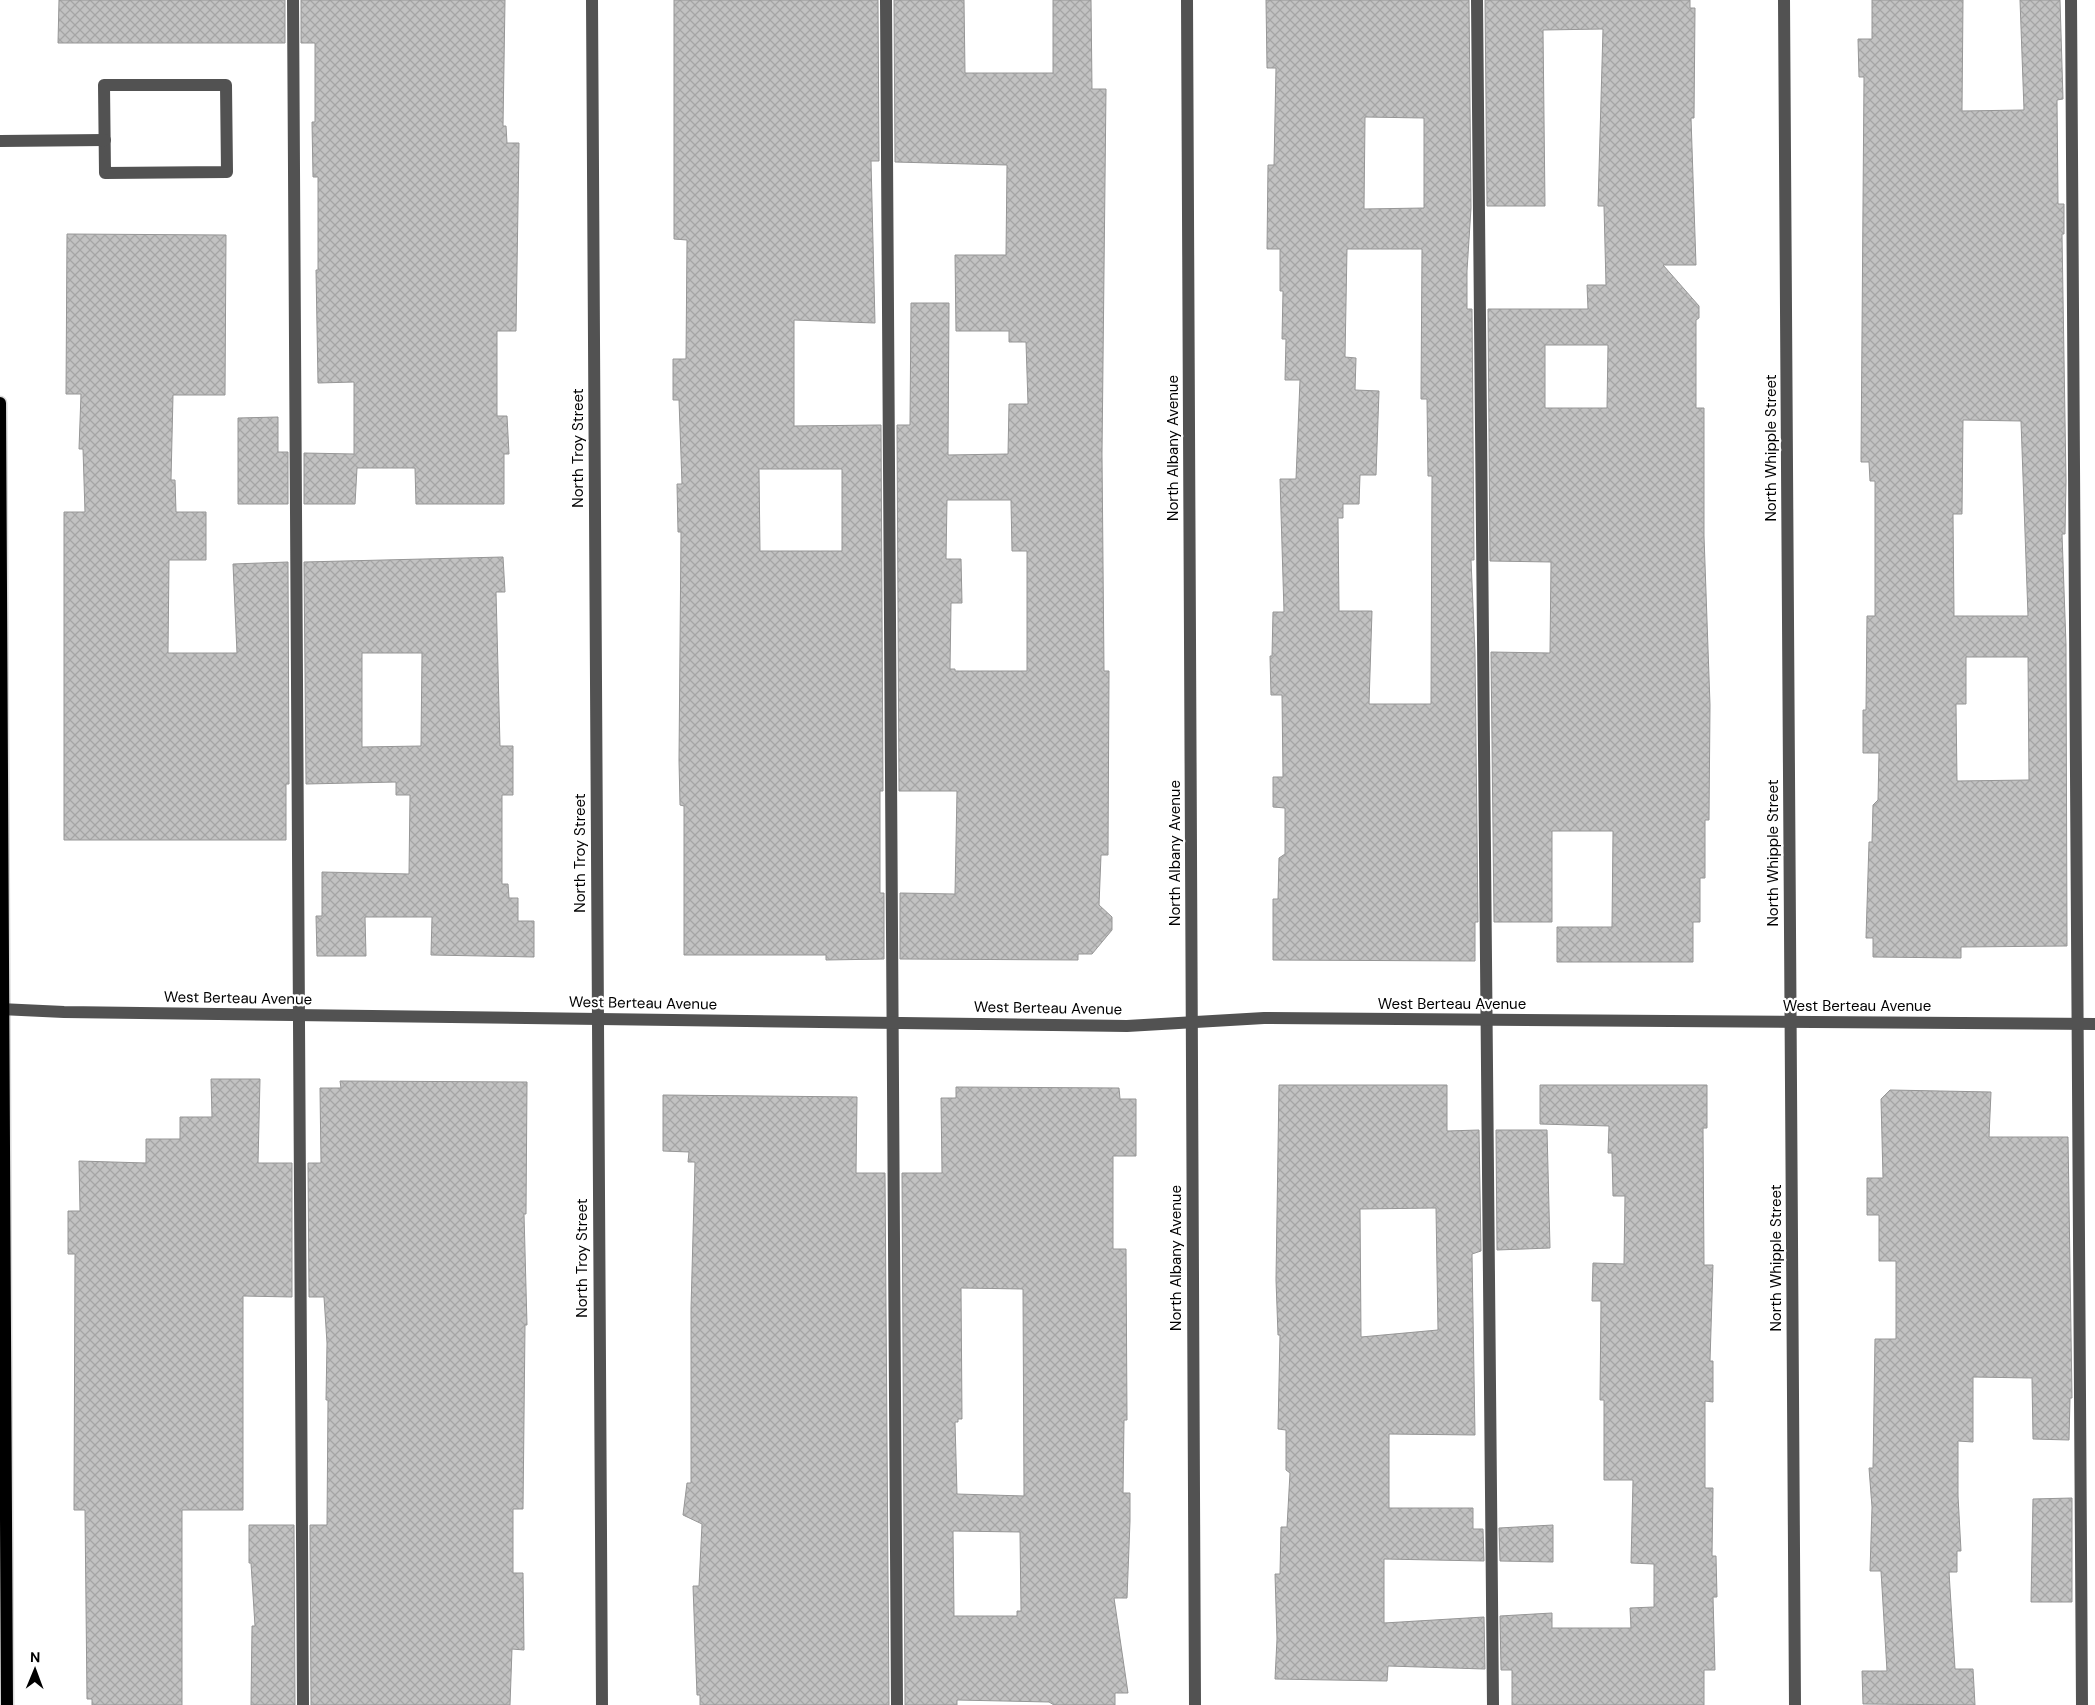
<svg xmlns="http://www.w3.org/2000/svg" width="2095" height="1705" viewBox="0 0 2095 1705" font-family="'DM Sans',sans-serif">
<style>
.building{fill:url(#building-cross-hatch);stroke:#969696;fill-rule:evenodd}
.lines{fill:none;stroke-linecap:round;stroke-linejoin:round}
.major-casing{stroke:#dbdbdb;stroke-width:15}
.minor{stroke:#525252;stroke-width:12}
.major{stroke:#000;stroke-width:12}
.labels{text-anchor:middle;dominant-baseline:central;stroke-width:4.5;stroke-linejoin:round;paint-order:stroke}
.street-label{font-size:15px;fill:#000;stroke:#fff}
</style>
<defs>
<pattern id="building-cross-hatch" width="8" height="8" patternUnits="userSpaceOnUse" patternTransform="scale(1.25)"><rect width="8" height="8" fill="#c2c2c2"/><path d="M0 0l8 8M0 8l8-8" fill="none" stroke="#a5a5a5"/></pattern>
</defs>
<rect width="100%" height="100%" fill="#fff"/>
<g class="building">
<polygon points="59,0 285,0 285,43 58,43"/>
<polygon points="301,0 505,0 503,126 506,126 507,143 519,143 516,331 497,331 497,416 507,416 509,454 504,454 504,504 416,504 415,468 357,468 355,504 304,504 304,453 354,454 354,382 318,383 316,270 318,270 318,177 313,177 312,122 315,122 315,43 301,43"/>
<path d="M 674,0 L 878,0 L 879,161 L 871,161 L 875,323 L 794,320 L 794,426 L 881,425 L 883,791 L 880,791 L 880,893 L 884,893 L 884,959 L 826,960 L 826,955 L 684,955 L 684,806 L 680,805 L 679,760 L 681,532 L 678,532 L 677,484 L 682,484 L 679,400 L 673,400 L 673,359 L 686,359 L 687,240 L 674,239 ZM 759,469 L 842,469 L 842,551 L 760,551 Z"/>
<path d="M 894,0 L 964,0 L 965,73 L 1053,73 L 1053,0 L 1091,0 L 1092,89 L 1106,89 L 1102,454 L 1104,671 L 1109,671 L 1108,855 L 1101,855 L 1099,905 L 1112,917 L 1112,930 L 1092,954 L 1078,954 L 1078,960 L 900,959 L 900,893 L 955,894 L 957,791 L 899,791 L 897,425 L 910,425 L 911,303 L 949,303 L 948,455 L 1008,454 L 1009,404 L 1028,404 L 1026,342 L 1009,342 L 1009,331 L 956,331 L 955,255 L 1006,255 L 1007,165 L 895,162 ZM 947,500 L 1011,500 L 1012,551 L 1027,551 L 1027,671 L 955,671 L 955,669 L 950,669 L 951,603 L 962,603 L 961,559 L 946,559 Z"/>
<path d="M 1266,0 L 1469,0 L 1471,208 L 1467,271 L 1467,309 L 1472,309 L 1474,560 L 1471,560 L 1475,652 L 1478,922 L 1475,922 L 1475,961 L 1273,960 L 1273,899 L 1278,899 L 1279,858 L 1285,854 L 1285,808 L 1273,807 L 1273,777 L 1283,777 L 1282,695 L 1271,695 L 1270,656 L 1272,656 L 1273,612 L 1284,612 L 1280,479 L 1296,479 L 1300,380 L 1285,380 L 1286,339 L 1282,339 L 1283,291 L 1280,291 L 1280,249 L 1267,249 L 1268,165 L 1274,165 L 1276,68 L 1267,68 ZM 1365,117 L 1424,118 L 1424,208 L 1364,209 ZM 1347,249 L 1422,249 L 1421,399 L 1427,399 L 1428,476 L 1432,476 L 1431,704 L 1369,704 L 1372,611 L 1339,611 L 1338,518 L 1343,518 L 1343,504 L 1359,504 L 1360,475 L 1376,475 L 1379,391 L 1355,390 L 1356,358 L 1345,357 Z"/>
<path d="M 1485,0 L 1690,0 L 1690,8 L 1695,8 L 1694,118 L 1691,118 L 1696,265 L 1663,265 L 1699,306 L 1699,318 L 1696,320 L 1696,408 L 1704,408 L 1704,536 L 1710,705 L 1709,820 L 1705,820 L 1705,878 L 1700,878 L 1700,922 L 1693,922 L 1693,962 L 1557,962 L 1557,927 L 1612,927 L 1613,831 L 1552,831 L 1552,922 L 1494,922 L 1491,652 L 1550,653 L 1551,562 L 1490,561 L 1488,309 L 1588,309 L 1587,285 L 1606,285 L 1604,206 L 1598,206 L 1603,29 L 1543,30 L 1545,206 L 1487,206 ZM 1545,345 L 1608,345 L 1607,408 L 1545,408 Z"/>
<path d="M 1872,0 L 1963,0 L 1962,111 L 2024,110 L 2020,0 L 2060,0 L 2063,99 L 2057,100 L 2058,204 L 2064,204 L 2064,234 L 2062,234 L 2066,481 L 2065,534 L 2062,534 L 2066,645 L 2067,946 L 1961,947 L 1961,958 L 1873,957 L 1873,938 L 1866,938 L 1869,842 L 1872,842 L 1873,805 L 1878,800 L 1879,753 L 1863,753 L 1863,710 L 1866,710 L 1867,616 L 1875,616 L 1875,481 L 1870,481 L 1869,462 L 1861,462 L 1864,77 L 1859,77 L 1858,39 L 1872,39 ZM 1963,420 L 2021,421 L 2028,616 L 1954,616 L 1953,514 L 1962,514 ZM 1966,657 L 2028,657 L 2029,780 L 1957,781 L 1956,704 L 1966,704 Z"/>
<polygon points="67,234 226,235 225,395 173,395 171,480 175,480 176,512 206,512 206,560 169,560 168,653 237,653 233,564 288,562 289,784 286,784 286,840 64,840 64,512 85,512 83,449 79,449 81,394 66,394"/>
<polygon points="278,417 278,452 288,452 288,504 238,504 238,418"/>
<path d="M 503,557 L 505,592 L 496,592 L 500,746 L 513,746 L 513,795 L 502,795 L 502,884 L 508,884 L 509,898 L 518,898 L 518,921 L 534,921 L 534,957 L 431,955 L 432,917 L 365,917 L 366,956 L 317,956 L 316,916 L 322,916 L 322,872 L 409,874 L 410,795 L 396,795 L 396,782 L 306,784 L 304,562 ZM 362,653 L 422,653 L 421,746 L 362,747 Z"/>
<polygon points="211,1079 260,1079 258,1163 292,1163 292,1297 243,1296 243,1510 182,1510 182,1705 92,1705 92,1699 87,1699 85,1510 74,1510 75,1254 68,1254 68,1211 80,1211 79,1161 146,1163 146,1139 180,1139 180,1117 212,1117"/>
<polygon points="340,1081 527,1082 526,1214 524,1214 527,1325 525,1325 523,1509 513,1509 513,1573 523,1573 524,1650 512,1649 510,1705 311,1705 310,1525 327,1525 328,1400 326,1400 327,1343 324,1297 309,1297 308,1163 321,1163 320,1088 341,1088"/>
<path d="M 1279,1085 L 1447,1085 L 1447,1131 L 1479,1130 L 1481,1251 L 1472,1254 L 1475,1435 L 1389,1434 L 1389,1508 L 1473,1508 L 1473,1529 L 1483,1529 L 1484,1561 L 1384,1559 L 1384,1623 L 1484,1617 L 1485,1669 L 1388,1666 L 1387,1681 L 1275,1679 L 1277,1639 L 1275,1574 L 1280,1574 L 1281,1527 L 1287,1527 L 1290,1473 L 1286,1470 L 1286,1430 L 1278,1429 L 1280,1335 L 1278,1335 L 1276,1280 ZM 1436,1208 L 1438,1330 L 1361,1337 L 1360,1209 Z"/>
<polygon points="1540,1085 1707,1085 1707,1128 1703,1128 1704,1265 1713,1265 1710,1361 1713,1361 1713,1402 1705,1401 1705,1488 1713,1488 1712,1556 1716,1556 1717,1597 1713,1597 1715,1670 1704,1670 1704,1705 1512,1705 1512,1670 1501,1670 1500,1616 1552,1613 1552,1628 1631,1628 1630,1608 1654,1607 1654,1564 1631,1563 1633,1480 1604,1480 1604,1400 1600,1400 1601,1301 1592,1301 1593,1263 1624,1264 1625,1196 1613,1196 1612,1153 1608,1153 1609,1126 1540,1124"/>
<path d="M 956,1087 L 1119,1088 L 1120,1099 L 1136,1099 L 1136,1156 L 1113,1156 L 1113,1249 L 1126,1249 L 1127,1420 L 1124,1420 L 1123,1493 L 1130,1493 L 1130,1521 L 1127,1598 L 1114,1598 L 1128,1693 L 1115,1693 L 1115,1705 L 1054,1705 L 1049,1702 L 957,1700 L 957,1705 L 905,1705 L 902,1173 L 942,1173 L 941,1098 L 956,1098 ZM 961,1288 L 1023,1289 L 1024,1496 L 957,1494 L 955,1422 L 958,1422 L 958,1419 L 962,1419 ZM 953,1531 L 1020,1532 L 1021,1611 L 1017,1611 L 1017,1616 L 954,1616 Z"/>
<polygon points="1890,1090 1991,1092 1989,1137 2068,1137 2072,1398 2070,1398 2069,1440 2033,1439 2032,1378 1973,1377 1973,1442 1958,1441 1958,1496 1961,1551 1957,1551 1957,1572 1949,1572 1955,1669 1973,1669 1975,1705 1863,1704 1862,1671 1887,1671 1881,1571 1870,1571 1872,1507 1869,1468 1873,1468 1875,1339 1896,1339 1896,1261 1879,1261 1879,1215 1867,1215 1867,1178 1883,1178 1881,1099"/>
<polygon points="663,1095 857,1097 856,1173 885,1173 889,1705 700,1705 700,1695 697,1695 693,1586 699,1586 702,1524 683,1515 687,1483 691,1483 691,1309 695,1162 688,1162 689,1152 663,1151"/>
<polygon points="1496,1130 1547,1130 1550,1248 1497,1250"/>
<polygon points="2072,1498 2072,1602 2031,1602 2033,1499"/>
<polygon points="249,1525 294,1525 295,1705 251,1705 252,1626 255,1626 251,1563 249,1563"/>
<polygon points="1553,1525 1553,1562 1500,1561 1499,1528"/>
</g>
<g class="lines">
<g class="major-casing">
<polyline id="major" points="0,403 7,1705"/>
</g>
<g class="minor">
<polyline points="293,0 303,1705"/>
<polyline points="592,0 602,1705"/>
<polyline points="886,0 897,1705"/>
<polyline points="1187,0 1195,1705"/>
<polyline points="1477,0 1493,1705"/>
<polyline points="1784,0 1795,1705"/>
<polyline points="2071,0 2082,1705"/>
<polygon points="104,85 226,85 227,172 105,173"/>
<polyline points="0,141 105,140"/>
<polyline points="0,1009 64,1012 1127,1026 1264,1018 2095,1024"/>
</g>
<use href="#major" class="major"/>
</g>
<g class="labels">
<g class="street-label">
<text transform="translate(578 448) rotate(-90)">North Troy Street</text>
<text transform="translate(1173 448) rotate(-90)">North Albany Avenue</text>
<text transform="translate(1771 448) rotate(-90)">North Whipple Street</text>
<text transform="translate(580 853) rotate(-90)">North Troy Street</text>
<text transform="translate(1175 853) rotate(-90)">North Albany Avenue</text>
<text transform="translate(1773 853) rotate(-90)">North Whipple Street</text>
<text transform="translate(238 998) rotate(1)">West Berteau Avenue</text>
<text transform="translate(643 1003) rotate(1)">West Berteau Avenue</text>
<text x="1452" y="1004">West Berteau Avenue</text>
<text x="1857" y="1006">West Berteau Avenue</text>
<text transform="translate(1048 1008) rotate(1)">West Berteau Avenue</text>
<text transform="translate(582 1258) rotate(-90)">North Troy Street</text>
<text transform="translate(1176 1258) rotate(-90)">North Albany Avenue</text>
<text transform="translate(1776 1258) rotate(-90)">North Whipple Street</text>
</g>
</g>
<g transform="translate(35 1670) rotate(1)" stroke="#ffffff" stroke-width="4" paint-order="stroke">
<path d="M0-4L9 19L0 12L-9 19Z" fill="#000000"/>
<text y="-8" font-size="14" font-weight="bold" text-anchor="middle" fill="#000000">N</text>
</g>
</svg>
